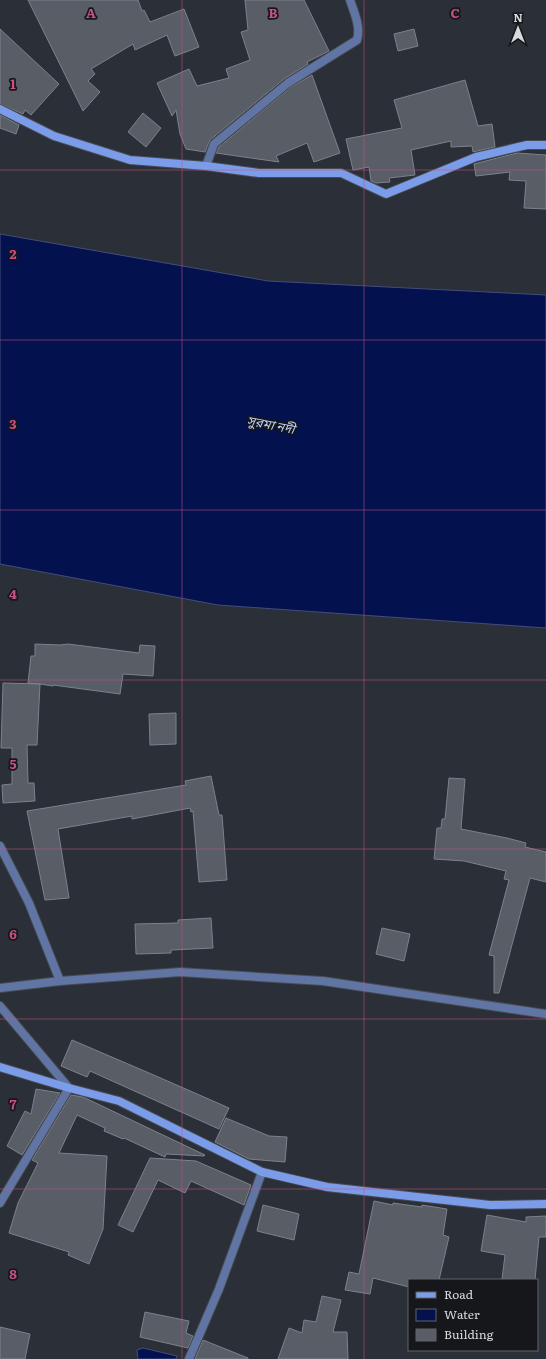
<svg xmlns="http://www.w3.org/2000/svg" width="546" height="1359" viewBox="0 0 546 1359" font-family="Literata,'Noto Sans Bengali',serif">
<style>
.water{fill:#03114e;stroke:#434d7a}
.building{fill:#585d66;stroke:#7c818b}
.lines{fill:none;stroke-linecap:round;stroke-linejoin:round}
.street-casing{stroke:#474a52;stroke-width:10}
.secondary-casing{stroke:#474a52;stroke-width:10}
.street{stroke:#6075a4;stroke-width:8}
.secondary{stroke:#7b9ce8;stroke-width:8}
.grid{fill:none;stroke:#c85283;stroke-width:1;stroke-opacity:0.55}
.labels{text-anchor:middle;dominant-baseline:central;stroke-width:3.5;stroke-linejoin:round;paint-order:stroke}
.water-label{font-size:13px;font-style:italic;fill:#bed0f7;stroke:#15171b}
.grid-label{font-size:13px;text-anchor:middle;font-weight:bold;fill:#c85283;stroke:#15171b;stroke-width:3.5;stroke-linejoin:round;paint-order:stroke}
</style>
<rect width="100%" height="100%" fill="#2b2f37"/>
<g class="water">
<polygon points="0,234 268,281 546,295 546,628 218,605 0,564"/>
<polygon points="143,1348 177,1356 176,1359 138,1359 137,1350"/>
</g>
<g class="building">
<polygon points="28,0 138,0 142,11 144,10 150,22 184,9 199,47 175,56 167,35 135,50 133,44 91,69 95,74 88,81 100,92 83,111"/>
<polygon points="245,0 304,0 329,51 307,62 308,64 284,79 210,140 205,152 186,149 180,134 176,110 172,116 157,83 189,69 197,86 229,78 226,69 250,60 241,32 248,30"/>
<polygon points="0,29 59,84 31,115 25,110 23,114 0,104"/>
<polygon points="414,29 418,46 398,51 394,34"/>
<polygon points="312,75 340,153 314,162 307,143 276,156 279,162 216,153 219,147 291,87"/>
<polygon points="465,80 478,126 492,124 495,147 473,152 472,146 451,147 451,141 411,150 415,175 389,178 390,182 376,183 371,181 369,167 353,170 346,139 402,128 394,100"/>
<polygon points="143,113 161,128 146,147 128,132"/>
<polygon points="0,115 19,125 16,134 0,128"/>
<polygon points="517,153 546,155 546,209 524,208 526,181 509,180 510,172 476,176 474,164"/>
<polygon points="35,644 60,645 68,644 139,653 140,645 155,646 153,676 123,674 120,694 53,685 53,686 40,684 37,745 27,745 28,783 34,783 35,801 3,803 2,785 12,784 12,748 1,748 3,683 40,684 28,683 31,656 35,656"/>
<polygon points="176,713 176,744 150,745 149,714"/>
<polygon points="211,776 219,815 222,815 227,880 199,882 193,811 191,812 190,808 132,819 132,816 58,829 69,898 45,900 27,811 186,785 185,781"/>
<polygon points="449,778 465,779 461,829 507,838 526,843 525,847 546,852 546,882 530,878 499,993 494,993 494,956 489,955 509,880 504,879 506,871 464,861 434,859 437,828 441,828 442,819 445,819"/>
<polygon points="211,918 213,948 171,950 171,953 136,954 135,924 178,923 178,920"/>
<polygon points="382,928 410,934 404,961 376,954"/>
<polygon points="72,1040 156,1076 229,1108 219,1129 90,1071 87,1077 61,1066"/>
<polygon points="36,1089 60,1093 22,1155 7,1146 25,1111 31,1114"/>
<polygon points="71,1095 83,1097 205,1155 204,1156 166,1154 165,1157 124,1138 123,1139 104,1131 105,1128 77,1115 59,1153 107,1156 103,1229 89,1264 68,1255 69,1252 9,1233 18,1203 38,1163 32,1160"/>
<polygon points="226,1118 269,1136 287,1137 285,1162 249,1159 215,1142"/>
<polygon points="150,1158 196,1161 251,1185 244,1205 191,1181 185,1193 158,1180 133,1232 118,1225"/>
<polygon points="374,1201 393,1205 393,1203 422,1207 422,1205 447,1209 443,1235 449,1237 439,1280 409,1280 409,1287 373,1278 370,1294 345,1290 349,1272 359,1274"/>
<polygon points="263,1205 299,1214 294,1240 257,1231"/>
<polygon points="487,1215 526,1222 526,1217 546,1216 546,1237 539,1237 535,1280 502,1279 505,1255 481,1251"/>
<polygon points="322,1296 341,1300 333,1332 347,1332 348,1359 278,1359 289,1328 302,1333 304,1320 316,1322"/>
<polygon points="145,1312 189,1321 186,1333 193,1336 188,1348 140,1337"/>
<polygon points="0,1327 30,1334 25,1359 0,1359"/>
<polygon points="203,1340 248,1358 248,1359 195,1359"/>
</g>
<g class="lines">
<g class="street-casing">
<g id="street">
<path d="M 206,166 L 214,144 L 288,83 L 357,40 C 361,27 354,12 350,0"/>
<polyline points="0,846 29,903 60,981"/>
<polyline points="0,988 60,981 180,972 323,981 546,1014"/>
<polyline points="0,1006 69,1088 0,1203"/>
<polyline points="189,1359 219,1289 262,1172"/>
</g>
</g>
<g class="secondary-casing">
<g id="secondary">
<polyline points="0,109 54,136 130,160 206,166 259,173 341,173 386,194 476,157 527,145 546,145"/>
<polyline points="0,1067 69,1088 119,1101 262,1172 327,1187 490,1205 546,1204"/>
</g>
</g>
<use href="#street" class="street"/>
<use href="#secondary" class="secondary"/>
</g>
<path class="grid" d="M 182,0 L 182,1359M 364,0 L 364,1359M 0,170 L 546,170M 0,340 L 546,340M 0,510 L 546,510M 0,680 L 546,680M 0,849 L 546,849M 0,1019 L 546,1019M 0,1189 L 546,1189"/>
<g class="labels">
<g class="water-label">
<text transform="translate(271 424) rotate(11)">সুরমা নদী</text>
</g>
</g>
<g class="grid-label">
<text x="91" y="18">A</text>
<text x="273" y="18">B</text>
<text x="455" y="18">C</text>
<text x="13" y="89">1</text>
<text x="13" y="259">2</text>
<text x="13" y="429">3</text>
<text x="13" y="599">4</text>
<text x="13" y="769">5</text>
<text x="13" y="939">6</text>
<text x="13" y="1109">7</text>
<text x="13" y="1279">8</text>
</g>
<rect x="408" y="1279" width="130" height="72" fill="#15171b" stroke="#636569"/>
<rect x="416" y="1292" width="20" height="6" fill="#7b9ce8" stroke="#636569"/>
<text x="444" y="1299" font-size="12" fill="#d7dadf">Road</text>
<rect x="416" y="1309" width="20" height="12" fill="#03114e" stroke="#636569"/>
<text x="444" y="1319" font-size="12" fill="#d7dadf">Water</text>
<rect x="416" y="1329" width="20" height="12" fill="#585d66" stroke="#636569"/>
<text x="444" y="1339" font-size="12" fill="#d7dadf">Building</text>
<g transform="translate(518 28)" stroke="#15171b" stroke-width="3" paint-order="stroke">
<path d="M0-3L7 15L0 10L-7 15Z" fill="#d7dadf"/>
<text y="-6" font-size="11" font-weight="bold" text-anchor="middle" fill="#d7dadf">N</text>
</g>
</svg>
